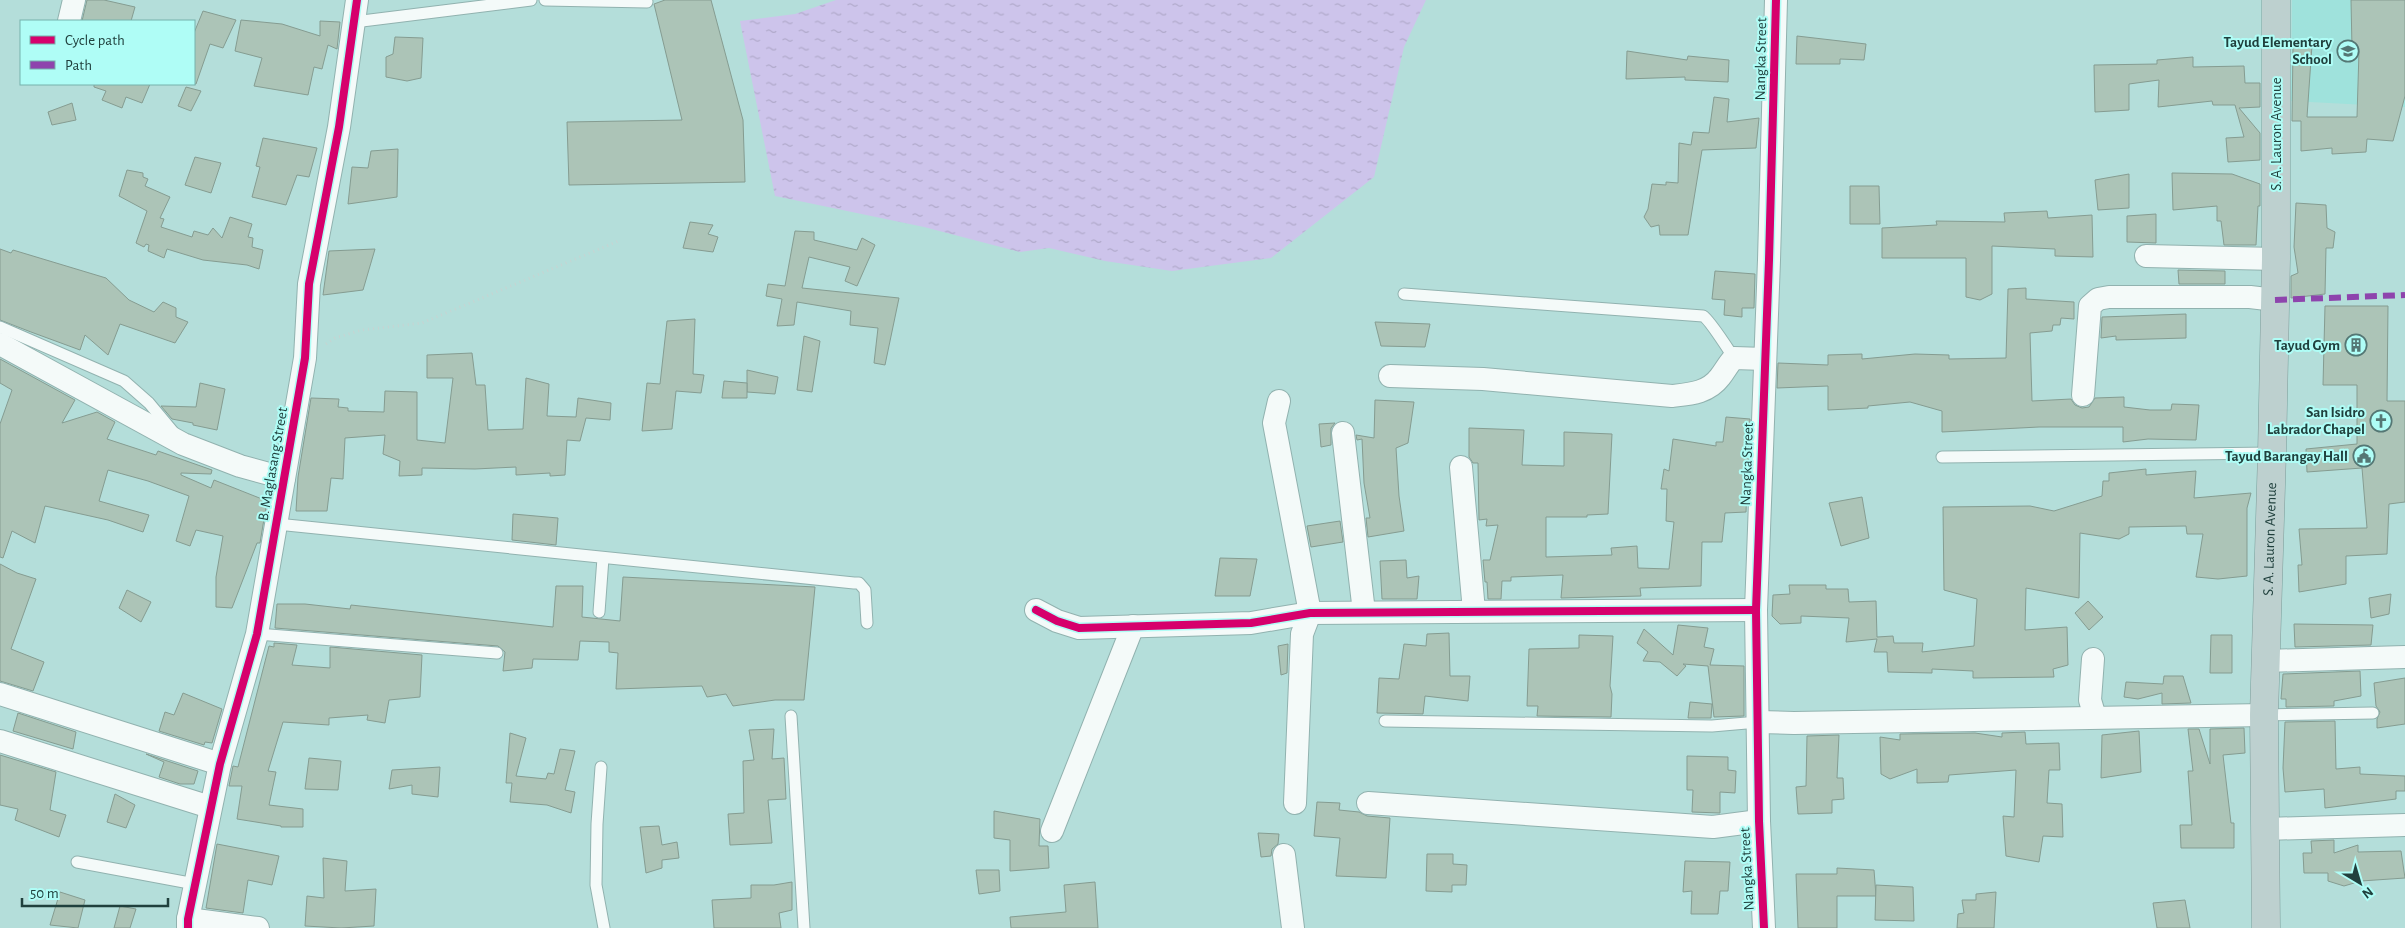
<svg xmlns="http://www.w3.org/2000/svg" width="2405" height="928" viewBox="0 0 2405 928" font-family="'Alegreya Sans',sans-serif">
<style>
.built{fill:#9fe2dc}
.water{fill:url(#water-ripples)}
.building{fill:#acc4b7;stroke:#859c91}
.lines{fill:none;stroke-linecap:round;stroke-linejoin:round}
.lane-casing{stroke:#91b2af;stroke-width:13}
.street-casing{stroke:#91b2af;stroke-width:24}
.highway-casing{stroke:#7b9d9a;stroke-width:29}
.path{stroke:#c6d4d2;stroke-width:3;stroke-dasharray:1 4;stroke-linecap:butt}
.lane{stroke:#f4faf9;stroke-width:11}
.street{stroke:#f4faf9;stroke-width:22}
.highway{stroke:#bdd0cf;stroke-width:28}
.quiet{stroke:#8e44ad;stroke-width:6;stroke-dasharray:12 6;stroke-linecap:butt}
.cycleway-casing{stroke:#affdf6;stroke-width:11}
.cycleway{stroke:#d6006c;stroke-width:8}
.labels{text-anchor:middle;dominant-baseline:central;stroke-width:4;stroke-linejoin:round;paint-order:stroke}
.poi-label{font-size:15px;font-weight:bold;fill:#20403d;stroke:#affdf6;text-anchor:end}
.street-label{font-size:15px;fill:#20403d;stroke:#affdf6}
</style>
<defs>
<pattern id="water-ripples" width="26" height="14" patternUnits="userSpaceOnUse" patternTransform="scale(1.25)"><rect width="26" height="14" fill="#cdc4eb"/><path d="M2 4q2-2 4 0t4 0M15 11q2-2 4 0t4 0" fill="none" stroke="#b0a9ca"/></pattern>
</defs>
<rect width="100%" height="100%" fill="#b4deda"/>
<polygon class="built" points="2292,0 2405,0 2405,107 2291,101"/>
<polygon class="water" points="836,0 1426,0 1404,47 1374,177 1271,258 1172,271 1105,261 1049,248 1020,252 924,227 775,196 740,21 795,14"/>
<g class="building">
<polygon points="87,0 104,0 135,7 131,21 82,21"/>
<polygon points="665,0 711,0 743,120 745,182 569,185 567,122 682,120 654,4"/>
<polygon points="2351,0 2405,0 2405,96 2393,141 2367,139 2366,152 2332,154 2332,148 2301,151 2301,121 2292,121 2293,46 2312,45 2307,117 2357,117 2359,51 2352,49"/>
<polygon points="203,11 236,20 223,48 210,44 196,84 194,84 194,33"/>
<polygon points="241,20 282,24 320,36 320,21 340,22 337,49 328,45 322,69 314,67 308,95 254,86 262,58 235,51"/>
<polygon points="1797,36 1866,44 1864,60 1840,59 1840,64 1796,64"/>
<polygon points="395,37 423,38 421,78 407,81 386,77 386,57 393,54"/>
<polygon points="1627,51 1687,60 1688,56 1729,60 1728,82 1685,80 1685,77 1626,79"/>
<polygon points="2193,57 2193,67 2244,66 2245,83 2260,83 2260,107 2239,108 2260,133 2260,160 2228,162 2226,138 2244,137 2235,105 2213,105 2212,101 2158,107 2159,80 2129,84 2129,110 2095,112 2094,65 2157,64 2157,60"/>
<polygon points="94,84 150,84 142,103 126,97 122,108 102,100 106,91 94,87"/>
<polygon points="186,87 201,91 191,111 178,106"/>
<polygon points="1714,97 1729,99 1727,122 1759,118 1756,148 1702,150 1688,235 1660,235 1659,225 1651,227 1644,217 1648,209 1652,184 1666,185 1666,182 1678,183 1679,143 1691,145 1693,132 1709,133"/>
<polygon points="72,103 76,120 52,125 48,112"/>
<polygon points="263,138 317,148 309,177 297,175 286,205 252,197 260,167 256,166"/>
<polygon points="398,149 397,197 348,204 352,167 368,168 371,151"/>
<polygon points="195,157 221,163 211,193 185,185"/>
<polygon points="127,170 143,173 143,177 148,179 145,186 170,197 160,218 164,219 161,227 192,237 194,231 208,235 213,228 222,238 230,217 252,224 248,237 253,238 252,247 263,250 259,269 247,265 203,260 167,249 164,258 148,251 149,245 146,244 144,247 136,243 147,211 119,196"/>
<polygon points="2172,173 2232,174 2260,184 2260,206 2258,206 2256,245 2224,245 2221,221 2217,221 2217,206 2173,210"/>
<polygon points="2129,174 2129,208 2098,210 2095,180"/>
<polygon points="1850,186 1879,186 1880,224 1850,224"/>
<polygon points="2296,203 2326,205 2327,228 2335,232 2333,248 2326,248 2325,294 2291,298 2291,276 2298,273 2294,247"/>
<polygon points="2047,211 2048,218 2092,215 2093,257 2055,256 2055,249 1992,246 1992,294 1980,300 1966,297 1966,258 1882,258 1882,228 1937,225 1936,221 2005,222 2004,213"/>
<polygon points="2156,214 2156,243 2127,242 2127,216"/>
<polygon points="690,222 713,225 708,234 718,237 713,252 683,248"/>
<polygon points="795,231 814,232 814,240 857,250 862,238 875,245 857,286 845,281 850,267 809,257 802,288 899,298 885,365 874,363 878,328 850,325 851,311 797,302 794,325 777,326 782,299 766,296 768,284 785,286"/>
<polygon points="0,249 11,253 13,250 106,278 129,300 154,312 163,302 176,308 176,317 188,322 175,343 120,324 108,355 85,335 80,350 31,332 0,320"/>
<polygon points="375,249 363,290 323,295 329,251"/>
<polygon points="2178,270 2225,271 2225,284 2179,284"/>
<polygon points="1715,271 1755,274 1754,308 1742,308 1742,317 1724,315 1725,300 1712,299"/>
<polygon points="2026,288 2026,299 2074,302 2074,319 2061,318 2060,325 2053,325 2052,331 2030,333 2032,401 2071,399 2075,405 2082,408 2089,407 2095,398 2124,397 2124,407 2150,410 2171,410 2172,404 2199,405 2196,440 2148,439 2123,442 2123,427 2039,427 1942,432 1942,411 1910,402 1868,406 1868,408 1828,410 1828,386 1777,388 1778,363 1828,365 1828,355 1862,354 1862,359 1915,354 1949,355 1949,359 2006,358 2008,289"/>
<polygon points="2325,306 2388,306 2387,401 2405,401 2405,502 2389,504 2387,554 2346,556 2346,584 2299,592 2298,565 2302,565 2299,529 2367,528 2362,468 2307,472 2306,449 2357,444 2357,385 2323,385"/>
<polygon points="2186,314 2186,338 2116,340 2116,336 2101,338 2102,317"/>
<polygon points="695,319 693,374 704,375 701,393 676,391 672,429 642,431 647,383 660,384 667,321"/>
<polygon points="1375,322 1430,324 1425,347 1381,346"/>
<polygon points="804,336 820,341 812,392 797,390"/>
<polygon points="472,353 476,385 485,385 488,430 523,429 526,378 549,384 547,416 576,417 578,398 611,403 610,420 586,418 580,441 567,440 565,475 550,476 550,473 516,475 516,467 475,469 422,468 422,475 399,476 400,461 383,454 385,435 345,438 343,479 331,478 327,511 296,511 298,477 311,398 339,399 338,407 348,408 348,411 384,412 385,391 417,392 417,440 445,443 453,378 427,378 427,355"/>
<polygon points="0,359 75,400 62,423 97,412 115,422 107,439 156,455 158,451 212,470 211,474 181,473 181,475 211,488 214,480 267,501 260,543 257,543 232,608 216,607 216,577 223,536 196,530 190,546 176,541 189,496 148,481 108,470 99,501 149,515 143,532 108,520 45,506 35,543 12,531 3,558 0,557 0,424 12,390 0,383"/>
<polygon points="747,370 778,377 775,394 747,392"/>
<polygon points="724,381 747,383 747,398 722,398"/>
<polygon points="200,383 225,389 217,430 193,425 193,423 172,419 161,406 196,407"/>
<polygon points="1375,400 1414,402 1408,443 1396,448 1399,496 1404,531 1368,537 1366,518 1370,518 1364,483 1362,439 1357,440 1356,435 1374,438"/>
<polygon points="1726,417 1750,419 1746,512 1725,513 1722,542 1702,542 1701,586 1640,588 1641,596 1561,598 1563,575 1511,577 1511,581 1502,581 1501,599 1488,599 1487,582 1485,582 1483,560 1490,560 1498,525 1486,526 1487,519 1479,520 1478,463 1473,463 1469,457 1469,428 1524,430 1522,465 1564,466 1564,432 1612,434 1608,514 1587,515 1587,517 1546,517 1546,557 1612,555 1611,548 1637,546 1638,568 1669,569 1674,522 1666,521 1667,489 1661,489 1664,469 1669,471 1673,439 1716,446 1716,442 1723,442"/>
<polygon points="1335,423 1331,428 1331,445 1321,447 1319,424"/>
<polygon points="2146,469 2146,475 2196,471 2194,498 2251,493 2247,508 2247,576 2218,579 2196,577 2203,534 2187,534 2186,526 2129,527 2129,534 2119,539 2080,533 2079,598 2026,588 2025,630 2067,627 2068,665 2053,669 2054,677 1973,678 1973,671 1932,669 1932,673 1888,672 1887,652 1874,652 1877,639 1846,642 1849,618 1801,616 1801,623 1780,624 1772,616 1773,595 1790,594 1789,585 1826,585 1826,589 1848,589 1849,602 1876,601 1877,637 1893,636 1894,643 1923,643 1922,652 1974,646 1977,599 1944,590 1943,507 2030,506 2054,511 2102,496 2103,481 2109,481 2109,473"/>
<polygon points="1862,497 1869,538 1841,546 1829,503"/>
<polygon points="513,514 558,518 556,545 512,540"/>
<polygon points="1340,521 1343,542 1311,547 1307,526"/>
<polygon points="1220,558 1257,559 1250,596 1215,596"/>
<polygon points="1406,560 1407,578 1419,576 1417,599 1382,599 1380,561"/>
<polygon points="0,564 17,573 36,579 11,649 44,662 33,691 0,681"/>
<polygon points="623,577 815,587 804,700 775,700 733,706 726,694 707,697 702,686 616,689 618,653 609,652 609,642 580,641 578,660 533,659 532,668 503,671 505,652 498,646 275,628 277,604 305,604 350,609 351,605 553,627 556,586 583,586 582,617 620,621"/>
<polygon points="127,590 151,602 141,622 119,608"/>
<polygon points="2391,594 2389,614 2371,618 2369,598"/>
<polygon points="2088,601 2103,617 2089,630 2075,613"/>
<polygon points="2294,624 2373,625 2371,645 2295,647"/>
<polygon points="1678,625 1708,628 1704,647 1714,649 1710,665 1744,666 1744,716 1714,717 1708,666 1683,664 1686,666 1677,676 1660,662 1643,661 1648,652 1637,643 1644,629 1673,655"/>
<polygon points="1449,633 1450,676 1470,676 1468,701 1425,696 1423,714 1377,713 1379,678 1399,679 1404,644 1426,646 1427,634"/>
<polygon points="1579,635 1613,636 1610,686 1612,694 1611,717 1537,716 1538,706 1527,706 1529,649 1579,648"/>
<polygon points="2211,635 2232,635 2232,673 2210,673"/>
<polygon points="274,643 297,645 292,665 330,668 330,647 422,655 420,697 389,700 385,723 367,720 368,715 329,718 329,725 283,722 268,771 276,772 269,805 303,809 303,827 281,827 281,826 237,819 242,786 229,786 233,766 238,767 269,646 274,647"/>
<polygon points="1288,644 1287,673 1281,675 1278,646"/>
<polygon points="2360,671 2361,696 2334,701 2334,706 2286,707 2286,699 2281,699 2283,674"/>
<polygon points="2164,676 2183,676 2191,703 2162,704 2162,693 2138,699 2124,697 2126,682 2163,684"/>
<polygon points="2405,678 2405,724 2377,728 2377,719 2380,712 2376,706 2374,683"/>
<polygon points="183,693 222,709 212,743 205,742 204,745 159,731 165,712 174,715"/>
<polygon points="1690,702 1712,704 1711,718 1688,718"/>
<polygon points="18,713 76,732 73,749 13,731"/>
<polygon points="2335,721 2336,769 2360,767 2360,774 2405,776 2405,791 2396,791 2396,799 2325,808 2324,789 2285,792 2283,768 2285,722"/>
<polygon points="2244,728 2245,753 2223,755 2231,823 2234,823 2234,848 2181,848 2180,825 2192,825 2188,771 2193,771 2188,729 2199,729 2210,764 2210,729"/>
<polygon points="774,729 772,759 784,758 786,799 768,800 772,843 730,845 728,814 744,813 743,761 754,760 749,730"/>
<polygon points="2139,731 2141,772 2101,778 2102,735"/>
<polygon points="2025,732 2026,744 2059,743 2060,770 2049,770 2047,803 2062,804 2063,837 2043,836 2039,862 2006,856 2003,816 2014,817 2016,770 1949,775 1948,782 1917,783 1917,769 1890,779 1881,774 1880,737 1900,740 1900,734 1975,733 2002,737 2002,733"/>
<polygon points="510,733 526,738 516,776 546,779 548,773 554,774 560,749 575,751 565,790 575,792 571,813 547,805 510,802 512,783 506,783"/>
<polygon points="1839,735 1837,778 1843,778 1844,799 1832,800 1832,813 1798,814 1796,787 1806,786 1807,736"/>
<polygon points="146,754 198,771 194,784 180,784 159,777 164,762"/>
<polygon points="0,755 56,772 50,810 66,815 59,837 15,820 18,809 0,805"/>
<polygon points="1687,756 1728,757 1728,770 1736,771 1735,793 1720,792 1720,813 1692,812 1693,790 1687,790"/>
<polygon points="309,758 341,761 338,790 305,789"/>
<polygon points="440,767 438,797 412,794 412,785 389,789 392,770"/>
<polygon points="115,794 135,805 126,828 107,822"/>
<polygon points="1317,802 1340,803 1339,810 1359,812 1367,816 1390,818 1386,878 1336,876 1340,838 1314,836"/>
<polygon points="994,811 1040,819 1039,846 1048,846 1049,868 1010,871 1010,840 994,838"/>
<polygon points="659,826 662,845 677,842 679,858 662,860 662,868 646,873 640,827"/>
<polygon points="1258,833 1279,834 1278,844 1272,849 1271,856 1261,857"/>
<polygon points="2334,840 2334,853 2358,845 2358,852 2401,851 2405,878 2361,881 2344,886 2328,881 2328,873 2304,873 2303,853 2312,853 2311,841"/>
<polygon points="217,844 279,856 272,885 248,880 243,913 206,908"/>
<polygon points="1427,854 1453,854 1453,864 1467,865 1466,885 1452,885 1452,892 1426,891"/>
<polygon points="323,858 347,861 345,891 376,889 374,926 341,928 305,926 307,896 324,898"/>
<polygon points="1685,861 1730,862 1728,891 1720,891 1718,914 1691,914 1692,891 1683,892"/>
<polygon points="1837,868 1874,870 1876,896 1837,896 1837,928 1798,928 1796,874 1837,874"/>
<polygon points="976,870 999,870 1000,891 979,894"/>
<polygon points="792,882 792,910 779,913 781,928 714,928 712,900 751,898 751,885 774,885"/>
<polygon points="1095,882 1098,928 1011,928 1010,917 1066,912 1064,885"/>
<polygon points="1876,885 1913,887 1914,921 1875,920"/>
<polygon points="60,892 85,900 78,928 50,925"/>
<polygon points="1996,892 1994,928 1957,928 1958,914 1964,913 1962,900 1976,900 1976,894"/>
<polygon points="2185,900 2190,928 2157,928 2153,903"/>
<polygon points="120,906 136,909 130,928 114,928"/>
</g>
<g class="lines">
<g class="lane-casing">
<g id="lane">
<polyline points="545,0 647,2"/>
<polyline points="354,22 531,0"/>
<path d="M 1404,294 L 1703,316 C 1709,319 1728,349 1734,358"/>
<polyline points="0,327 124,381 149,403 174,433"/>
<polyline points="1942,457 2272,453"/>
<polyline points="277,524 854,583 859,583 865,590 867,623"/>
<polyline points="599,612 603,558"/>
<polyline points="257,634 497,653"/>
<polyline points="2264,715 2373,713"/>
<polyline points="791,716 804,928"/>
<polyline points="1385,721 1712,726 1758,722"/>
<polyline points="601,767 597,824 596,885 604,928"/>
<polyline points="77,862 195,884"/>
</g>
</g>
<g class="street-casing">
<g id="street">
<polyline points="69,21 74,0"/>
<polyline points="2146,256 2276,259"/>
<polyline points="0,344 183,444 240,466 284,478"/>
<path d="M 1390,376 L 1483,379 L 1672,396 C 1690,394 1708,393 1720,377 C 1725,371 1728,364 1734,358 L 1765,359"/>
<polyline points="2083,395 2090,306 2098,299 2109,297 2250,297 2275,300"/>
<polyline points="1279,401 1274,423 1310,613 1302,634 1295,803"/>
<polyline points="1343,433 1364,612"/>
<polyline points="1461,467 1474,611"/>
<polyline points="1036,610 1057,621 1079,628 1251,623 1310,613 1756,610"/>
<polyline points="2093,659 2090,700 2095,717"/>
<polyline points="2266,661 2405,657"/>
<polyline points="0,694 220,764"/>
<polyline points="1758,722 1794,723 2264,715"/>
<polyline points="0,741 210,807"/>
<polyline points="1368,803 1713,827 1759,821"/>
<polyline points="2265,829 2405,825"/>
<polyline points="1052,831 1133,626"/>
<polyline points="1284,855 1293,928"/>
<polyline points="188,919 258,928"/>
<polyline points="188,928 188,919 220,764 257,634 305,358 309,284 339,127 357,0"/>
<polyline points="1764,928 1759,821 1756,610 1769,260 1776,0"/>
</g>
</g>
<g class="highway-casing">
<g id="highway">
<path id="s1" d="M 2266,928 L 2264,715 L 2272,453 L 2276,259 L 2276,0"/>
</g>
</g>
<polyline class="path" points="326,344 335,338 362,330 422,323 621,240"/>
<use href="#lane" class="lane"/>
<use href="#street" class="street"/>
<use href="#highway" class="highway"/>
<polyline class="quiet" points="2275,300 2405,295"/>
<g class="cycleway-casing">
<g id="cycleway">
<polyline points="1036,610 1057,621 1079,628 1251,623 1310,613 1756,610"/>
<polyline points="188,928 188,919 220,764 257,634 305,358 309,284 339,127 357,0"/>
<polyline points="1764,928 1759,821 1756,610 1769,260 1776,0"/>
</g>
</g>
<use href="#cycleway" class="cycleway"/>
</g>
<defs>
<g id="school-ring" transform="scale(1.125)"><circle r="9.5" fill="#affdf6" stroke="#547774" stroke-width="1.5"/><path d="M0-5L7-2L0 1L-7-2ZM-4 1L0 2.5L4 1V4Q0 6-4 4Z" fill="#547774"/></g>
<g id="building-ring" transform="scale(1.125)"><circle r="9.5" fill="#affdf6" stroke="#547774" stroke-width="1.5"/><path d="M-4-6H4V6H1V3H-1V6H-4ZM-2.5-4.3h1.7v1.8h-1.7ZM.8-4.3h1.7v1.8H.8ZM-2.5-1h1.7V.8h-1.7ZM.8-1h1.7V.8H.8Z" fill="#547774"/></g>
<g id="church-ring" transform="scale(1.125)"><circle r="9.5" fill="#affdf6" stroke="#547774" stroke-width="1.5"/><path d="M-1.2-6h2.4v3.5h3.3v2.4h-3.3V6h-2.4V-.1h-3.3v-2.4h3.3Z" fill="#547774"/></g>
<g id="civic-ring" transform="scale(1.125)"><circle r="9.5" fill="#affdf6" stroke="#547774" stroke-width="1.5"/><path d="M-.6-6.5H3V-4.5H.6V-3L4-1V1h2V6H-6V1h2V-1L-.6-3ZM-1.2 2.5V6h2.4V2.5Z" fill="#547774"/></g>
</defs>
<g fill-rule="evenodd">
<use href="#school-ring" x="2348" y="51"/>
<use href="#building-ring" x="2356" y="345"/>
<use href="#church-ring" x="2381" y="421"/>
<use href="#civic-ring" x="2364" y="456"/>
</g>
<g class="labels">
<g class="poi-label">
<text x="2332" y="42">Tayud Elementary<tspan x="2332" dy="17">School</tspan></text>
<text x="2340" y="345">Tayud Gym</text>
<text x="2365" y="412">San Isidro<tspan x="2365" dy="17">Labrador Chapel</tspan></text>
<text x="2348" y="456">Tayud Barangay Hall</text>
</g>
<g class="street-label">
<text transform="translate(1761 59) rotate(-89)">Nangka Street</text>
<text transform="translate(2276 134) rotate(-90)">S. A. Lauron Avenue</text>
<text transform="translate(273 464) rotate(-80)">B. Maglasang Street</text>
<text transform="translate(1747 464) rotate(-88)">Nangka Street</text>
<text stroke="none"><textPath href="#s1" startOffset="389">S. A. Lauron Avenue</textPath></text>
<text transform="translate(1747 869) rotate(-93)">Nangka Street</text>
</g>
</g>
<rect x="20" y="20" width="175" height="65" fill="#affdf6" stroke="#76b1ac"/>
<rect x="30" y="36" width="25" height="8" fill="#d6006c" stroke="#76b1ac"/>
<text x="65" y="45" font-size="15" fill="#20403d">Cycle path</text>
<rect x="30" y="61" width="25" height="8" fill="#8e44ad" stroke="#76b1ac"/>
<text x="65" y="70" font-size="15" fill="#20403d">Path</text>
<g transform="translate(2360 883) rotate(142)" stroke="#affdf6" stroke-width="4" paint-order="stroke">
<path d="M0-4L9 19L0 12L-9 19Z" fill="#20403d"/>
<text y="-8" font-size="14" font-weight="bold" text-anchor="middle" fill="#20403d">N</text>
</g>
<path d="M22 898v8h146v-8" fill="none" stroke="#20403d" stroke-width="2.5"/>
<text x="30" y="898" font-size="15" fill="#20403d" stroke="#affdf6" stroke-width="4" paint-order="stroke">50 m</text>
</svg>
